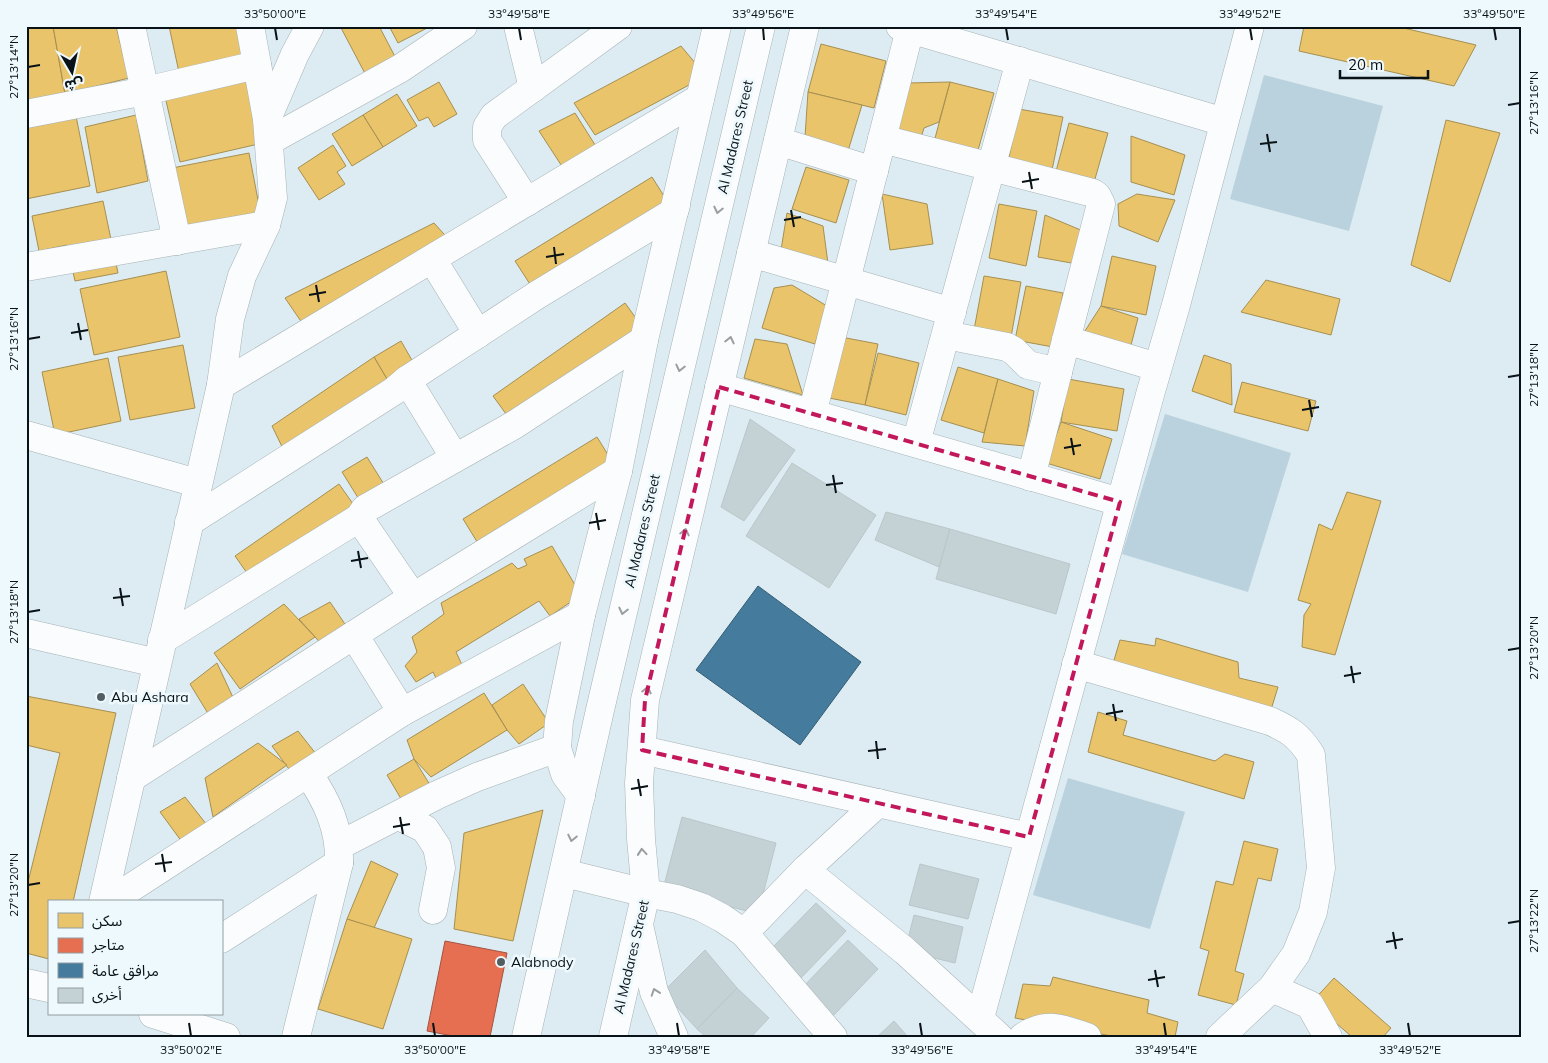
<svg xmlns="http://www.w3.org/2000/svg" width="1548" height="1063" viewBox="0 0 1548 1063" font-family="Mulish,'Noto Sans Arabic',sans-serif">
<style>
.green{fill:#bad2dd}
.homes{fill:#e9c46a;stroke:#a68f51}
.shops{fill:#e76f51;stroke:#a4533f}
.public{fill:#457b9d;stroke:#335c74}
.building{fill:#c5d2d5;stroke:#bac7c9}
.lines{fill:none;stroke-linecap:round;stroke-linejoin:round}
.minor-casing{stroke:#a6b2b7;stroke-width:29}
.tertiary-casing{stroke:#a6b2b7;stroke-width:29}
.minor{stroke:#fafcfd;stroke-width:28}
.tertiary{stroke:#fafcfd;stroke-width:28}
.oneway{stroke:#9a9ea1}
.marked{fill:none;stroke:#c2185b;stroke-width:4;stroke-dasharray:10 6;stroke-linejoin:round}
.ticks{fill:none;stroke:#091216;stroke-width:2}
.poi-dot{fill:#535e63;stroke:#eef9fe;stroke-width:2}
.labels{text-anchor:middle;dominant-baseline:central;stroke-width:5;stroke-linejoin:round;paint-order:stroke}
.street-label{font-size:14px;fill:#091216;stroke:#eef9fe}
.poi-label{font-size:14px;fill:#091216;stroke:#eef9fe;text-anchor:start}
.neatline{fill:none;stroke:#091216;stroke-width:2}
.ticks-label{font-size:12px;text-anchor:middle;fill:#091216}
</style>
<rect width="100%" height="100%" fill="#ddecf2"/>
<g class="green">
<polygon points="1264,75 1383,106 1349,231 1230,199"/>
<polygon points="1165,414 1291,453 1248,592 1122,554"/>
<polygon points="1068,778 1185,812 1150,929 1033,895"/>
</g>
<g class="homes">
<polygon points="26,26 53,26 65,94 26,111"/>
<polygon points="53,26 116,26 129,78 65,94"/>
<polygon points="169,26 239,26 247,63 180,77"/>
<polygon points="340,26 379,26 401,68 370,83"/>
<polygon points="389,26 431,26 398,43"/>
<polygon points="1304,26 1395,26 1476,45 1454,86 1299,51"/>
<polygon points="821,44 886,61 874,108 808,92"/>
<polygon points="681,46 706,76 595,135 574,103"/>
<polygon points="246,73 263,143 180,162 164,92"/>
<polygon points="439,82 457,114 434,127 428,117 419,121 407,100"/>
<polygon points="950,82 994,93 977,154 934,142"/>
<polygon points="950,82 939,122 924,128 920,141 893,133 908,83"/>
<polygon points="808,92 862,105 848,151 805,137"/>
<polygon points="397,94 417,126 383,147 363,115"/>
<polygon points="1019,109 1063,117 1052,170 1008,162"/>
<polygon points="75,111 90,186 26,199 26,121"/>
<polygon points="575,113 597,148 565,171 539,131"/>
<polygon points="136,115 148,181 97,193 85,127"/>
<polygon points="363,115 383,147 352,166 332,134"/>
<polygon points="1446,120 1500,133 1450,282 1411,265"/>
<polygon points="1069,123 1108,133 1093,186 1055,175"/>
<polygon points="1131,136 1185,155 1174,195 1131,182"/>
<polygon points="333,145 346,166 337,172 345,184 319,200 298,168"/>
<polygon points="249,153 262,221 185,236 172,168"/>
<polygon points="806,167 849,180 836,223 792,209"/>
<polygon points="652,177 674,212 537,295 515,261"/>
<polygon points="882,194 927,204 933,244 890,250"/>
<polygon points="1137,194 1175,200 1158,242 1119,226 1118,204"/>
<polygon points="103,201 118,273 75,281 67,245 39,251 32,216"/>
<polygon points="999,204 1037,211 1026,266 989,258"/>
<polygon points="787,213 823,226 829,271 780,256"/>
<polygon points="1045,215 1083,231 1077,264 1038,257"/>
<polygon points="434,223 454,245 309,333 285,298"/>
<polygon points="1112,256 1156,266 1146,315 1101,306"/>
<polygon points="166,271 180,337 94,355 80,289"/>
<polygon points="984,276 1021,282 1011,337 974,330"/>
<polygon points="1266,280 1340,299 1331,335 1241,312"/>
<polygon points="792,285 827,306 815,344 762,328 774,288"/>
<polygon points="1026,286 1063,293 1053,347 1015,340"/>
<polygon points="625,303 646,332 514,425 493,396"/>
<polygon points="1101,306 1138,318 1130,349 1081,337"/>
<polygon points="841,337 878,344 865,405 829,398"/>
<polygon points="755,339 787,344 803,395 744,378"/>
<polygon points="401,341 421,376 394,391 374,357"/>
<polygon points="183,345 195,408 130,420 118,357"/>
<polygon points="878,353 919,363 906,415 865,405"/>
<polygon points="1204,355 1231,364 1232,405 1192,391"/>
<polygon points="374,357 394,391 288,459 272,426"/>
<polygon points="108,358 121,421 55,435 42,372"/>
<polygon points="958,367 998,379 984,433 941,420"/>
<polygon points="998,379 1034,391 1025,446 982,442"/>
<polygon points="1068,379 1124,389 1117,431 1061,422"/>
<polygon points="1242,382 1316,401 1308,431 1234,412"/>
<polygon points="1061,422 1112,439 1100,479 1046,463"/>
<polygon points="597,437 618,471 484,553 463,519"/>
<polygon points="367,457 390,494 365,509 342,472"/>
<polygon points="339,484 358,511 254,583 235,556"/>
<polygon points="1347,492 1381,501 1335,655 1302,647 1304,615 1311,604 1298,600 1319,524 1332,530"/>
<polygon points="552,546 581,595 550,616 539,601 456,652 464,669 439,684 433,672 416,682 405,666 417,652 412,637 444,614 441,603 512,563 518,569 527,565 524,559"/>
<polygon points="330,602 349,630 324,647 299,619"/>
<polygon points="284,604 315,637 240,689 214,653"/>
<polygon points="1156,638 1238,662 1239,678 1278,687 1270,713 1112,667 1120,640 1155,646"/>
<polygon points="217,663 237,706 212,720 190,684"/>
<polygon points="523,684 549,723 519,744 507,730 492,705"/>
<polygon points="484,693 507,730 431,777 414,759 407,740"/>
<polygon points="26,696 116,713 73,902 49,902 49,959 26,953 26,890 60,753 26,745"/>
<polygon points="1098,712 1127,721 1123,735 1215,761 1225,754 1254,762 1244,799 1088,752"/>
<polygon points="298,731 320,759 294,776 272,746"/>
<polygon points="258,743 287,765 213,817 205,778"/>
<polygon points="414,759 435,793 407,809 387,775"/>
<polygon points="185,797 207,825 182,842 160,812"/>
<polygon points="543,810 513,941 454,929 464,833"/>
<polygon points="1244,841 1278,849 1271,881 1258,878 1235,971 1244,974 1236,1005 1198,995 1209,951 1200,948 1216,881 1233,885"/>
<polygon points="371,861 398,874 374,928 347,919"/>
<polygon points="347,919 412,939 383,1029 318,1009"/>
<polygon points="1053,977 1149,1000 1147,1013 1178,1022 1175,1037 1117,1037 1015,1018 1023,984 1050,986"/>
<polygon points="1334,978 1391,1028 1383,1037 1352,1037 1312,1002"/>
</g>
<polygon class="shops" points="445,941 507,953 490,1037 458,1037 427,1031"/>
<polygon class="public" points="758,586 861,662 800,745 696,670"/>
<g class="building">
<polygon points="750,419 795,450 744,521 721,507"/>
<polygon points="792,463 876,515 829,588 746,536"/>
<polygon points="886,512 950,529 939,567 875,540"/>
<polygon points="950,529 1070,564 1056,614 936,579"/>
<polygon points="682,817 776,843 758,914 663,889"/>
<polygon points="920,864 979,879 968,919 909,905"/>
<polygon points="816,903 846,931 800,979 770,950"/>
<polygon points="914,915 963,927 955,963 905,951"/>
<polygon points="848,940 878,969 832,1017 802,988"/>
<polygon points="705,950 737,988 697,1029 663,992"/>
<polygon points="737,988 769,1018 751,1037 706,1037 697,1029"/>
<polygon points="894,1021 908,1037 877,1037"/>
</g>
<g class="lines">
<g class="minor-casing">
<g id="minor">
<polyline points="131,26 177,241"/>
<polyline points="518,26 533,88"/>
<polyline points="900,26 1224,122"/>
<polyline points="26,114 145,91 257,65"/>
<polyline points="267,119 295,54 310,26"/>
<polyline points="882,139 1093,193 1097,196 1101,204 1031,477"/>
<polyline points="269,141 401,68 463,26"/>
<polyline points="778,141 874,171"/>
<polyline points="527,202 487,140 487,127 494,116 618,26"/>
<polyline points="751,253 952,312"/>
<polyline points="432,259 478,334"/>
<polyline points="26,267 266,225"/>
<polyline points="946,335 1007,347 1014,351 1028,365 1058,372"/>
<polyline points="1066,340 1157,367"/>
<polyline points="407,380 455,458"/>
<polyline points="221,385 700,98"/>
<polyline points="719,387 1120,502"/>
<polyline points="812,414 910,29"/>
<polyline points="26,435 197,483"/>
<polyline points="916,443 1020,61"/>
<polyline points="359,518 413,597"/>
<polyline points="189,522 394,391 407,380 537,295 674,212 676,205"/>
<polyline points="26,633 157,663"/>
<polyline points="354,635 402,712"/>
<polyline points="162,640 359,518 365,509 514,425 644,340"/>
<path d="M 1076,664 L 1270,721 C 1290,730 1299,736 1311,755 L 1321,868 L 1313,912 L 1296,954 L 1272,988 L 1220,1037"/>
<polyline points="642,750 1029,837"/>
<polyline points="131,778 413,597 618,471"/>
<polyline points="581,796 565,774 557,748 559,721 581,615 618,471 644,340 717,26"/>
<polyline points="399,816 425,829 437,847 441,868 433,910"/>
<polyline points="340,845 437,795 477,777 557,748"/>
<polyline points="805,870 905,951 999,1037"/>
<polyline points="564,873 646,893 677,899 701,907 722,918 744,933 833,1037"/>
<polyline points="103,902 221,385 230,319 242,276 266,225 273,198 267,119 250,26"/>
<polyline points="109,902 402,712 581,615"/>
<polyline points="639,925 654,992 674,1037"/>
<polyline points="744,933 805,870 878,803"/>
<polyline points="221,939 339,863"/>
<polyline points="26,983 49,988"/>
<polyline points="1272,988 1310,1005 1328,1037"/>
<polyline points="153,1014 226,1037"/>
<polyline points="980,1018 1151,391 1176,305 1250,26"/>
<path d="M 296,1037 L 339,863 C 340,828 327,801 308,773"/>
<path d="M 1023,1037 C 1046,1021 1063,1029 1087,1037"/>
</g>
</g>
<g class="tertiary-casing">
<g id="tertiary">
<polyline points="526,1037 600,710 761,26"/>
<polyline points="613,1037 646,893 641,839 639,783 645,700 805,26"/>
</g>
</g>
<use href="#minor" class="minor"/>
<use href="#tertiary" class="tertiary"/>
</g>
<defs><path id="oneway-chevron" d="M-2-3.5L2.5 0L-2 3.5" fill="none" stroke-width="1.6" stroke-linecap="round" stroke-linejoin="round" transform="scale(1.25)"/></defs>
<g class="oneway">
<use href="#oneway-chevron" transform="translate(718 210) rotate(103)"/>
<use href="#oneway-chevron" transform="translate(730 340) rotate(-77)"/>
<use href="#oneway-chevron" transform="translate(680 368) rotate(103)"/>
<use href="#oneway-chevron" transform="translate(685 532) rotate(-77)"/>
<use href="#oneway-chevron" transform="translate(623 611) rotate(103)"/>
<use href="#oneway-chevron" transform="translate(647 690) rotate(-77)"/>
<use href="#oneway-chevron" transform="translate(572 838) rotate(102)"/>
<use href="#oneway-chevron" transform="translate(642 852) rotate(-95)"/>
<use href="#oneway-chevron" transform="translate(655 992) rotate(-109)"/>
</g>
<path class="marked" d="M 719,387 L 1120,502 L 1029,837 L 642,750 L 645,700 Z"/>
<path class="ticks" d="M 275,28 L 277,40M 519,28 L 521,40M 763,28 L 764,40M 1006,28 L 1008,40M 1250,28 L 1252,40M 1494,28 L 1496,40M 28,67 L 40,65M 1508,105 L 1520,103M 1267,134 L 1270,152M 1260,144 L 1277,142M 1029,172 L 1032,189M 1022,182 L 1039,179M 791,210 L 794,227M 784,220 L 801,217M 554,247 L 556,264M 546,257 L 564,254M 316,285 L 319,302M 309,295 L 326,292M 78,323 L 81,340M 71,333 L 88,330M 28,339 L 40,337M 1508,377 L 1520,375M 1309,400 L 1312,417M 1302,410 L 1319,407M 1071,438 L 1074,455M 1064,448 L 1081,445M 833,475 L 836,493M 826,485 L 843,483M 596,513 L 599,530M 589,523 L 606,520M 358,551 L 361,568M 351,561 L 368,558M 120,588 L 123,606M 113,598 L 130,596M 28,612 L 40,610M 1508,650 L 1520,648M 1351,666 L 1354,683M 1344,676 L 1361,673M 1113,704 L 1116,721M 1106,714 L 1123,711M 876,741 L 878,759M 868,751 L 886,749M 638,779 L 641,796M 631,789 L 648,786M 400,817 L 403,834M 393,827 L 410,824M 162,854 L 165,872M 155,864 L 172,862M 28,885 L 40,883M 1508,923 L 1520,921M 1393,932 L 1396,949M 1386,942 L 1403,939M 1155,970 L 1158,987M 1148,980 L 1165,977M 189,1023 L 191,1036M 433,1023 L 435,1036M 677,1023 L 679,1036M 920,1023 L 922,1036M 1164,1023 L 1166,1036M 1408,1023 L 1410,1036"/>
<g class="poi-dot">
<circle cx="101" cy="697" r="5"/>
<circle cx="501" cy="962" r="5"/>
</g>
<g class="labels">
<g class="street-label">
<text transform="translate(735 137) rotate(-77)">Al Madares Street</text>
<text transform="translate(642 531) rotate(-77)">Al Madares Street</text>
<text transform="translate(631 957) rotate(-77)">Al Madares Street</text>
</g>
<g class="poi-label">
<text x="111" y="697">Abu Ashara</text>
<text x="511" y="962">Alabnody</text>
</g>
</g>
<rect width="1548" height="1063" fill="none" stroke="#eef9fe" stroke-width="55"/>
<rect x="48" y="900" width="175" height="115" fill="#eef9fe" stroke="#929da1"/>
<rect x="58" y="913" width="25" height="15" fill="#e9c46a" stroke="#929da1"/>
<text x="92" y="926" font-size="15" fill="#091216">سكن</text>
<rect x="58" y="938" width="25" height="15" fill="#e76f51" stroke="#929da1"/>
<text x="92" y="950" font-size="15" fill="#091216">متاجر</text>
<rect x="58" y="963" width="25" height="15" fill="#457b9d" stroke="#929da1"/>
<text x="92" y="976" font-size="15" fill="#091216">مرافق عامة</text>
<rect x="58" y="988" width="25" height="15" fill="#c5d2d5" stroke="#929da1"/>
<text x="92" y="1000" font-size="15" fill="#091216">أخرى</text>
<g transform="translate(72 72) rotate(171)" stroke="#eef9fe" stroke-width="4" paint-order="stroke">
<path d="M0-4L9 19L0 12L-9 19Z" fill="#091216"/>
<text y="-8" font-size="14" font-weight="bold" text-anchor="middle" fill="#091216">ش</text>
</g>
<path d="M1340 70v8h88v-8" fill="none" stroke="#091216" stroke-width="2.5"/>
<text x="1348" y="70" font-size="15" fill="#091216" stroke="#eef9fe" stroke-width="4" paint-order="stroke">20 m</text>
<rect x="28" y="28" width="1492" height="1008" class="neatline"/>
<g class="ticks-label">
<text x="275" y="18">33°50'00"E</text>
<text x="519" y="18">33°49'58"E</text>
<text x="763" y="18">33°49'56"E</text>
<text x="1006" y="18">33°49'54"E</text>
<text x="1250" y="18">33°49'52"E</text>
<text x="1494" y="18">33°49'50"E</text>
<text transform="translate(14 67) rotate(-90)" y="4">27°13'14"N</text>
<text transform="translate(1534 103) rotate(-90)" y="4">27°13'16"N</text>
<text transform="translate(14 339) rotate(-90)" y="4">27°13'16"N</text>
<text transform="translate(1534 375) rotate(-90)" y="4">27°13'18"N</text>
<text transform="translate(14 612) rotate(-90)" y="4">27°13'18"N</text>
<text transform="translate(1534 648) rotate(-90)" y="4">27°13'20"N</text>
<text transform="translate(14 885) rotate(-90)" y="4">27°13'20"N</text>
<text transform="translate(1534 921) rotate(-90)" y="4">27°13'22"N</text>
<text x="191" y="1054">33°50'02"E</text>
<text x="435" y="1054">33°50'00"E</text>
<text x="679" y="1054">33°49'58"E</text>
<text x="922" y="1054">33°49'56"E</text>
<text x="1166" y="1054">33°49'54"E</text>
<text x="1410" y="1054">33°49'52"E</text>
</g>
</svg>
